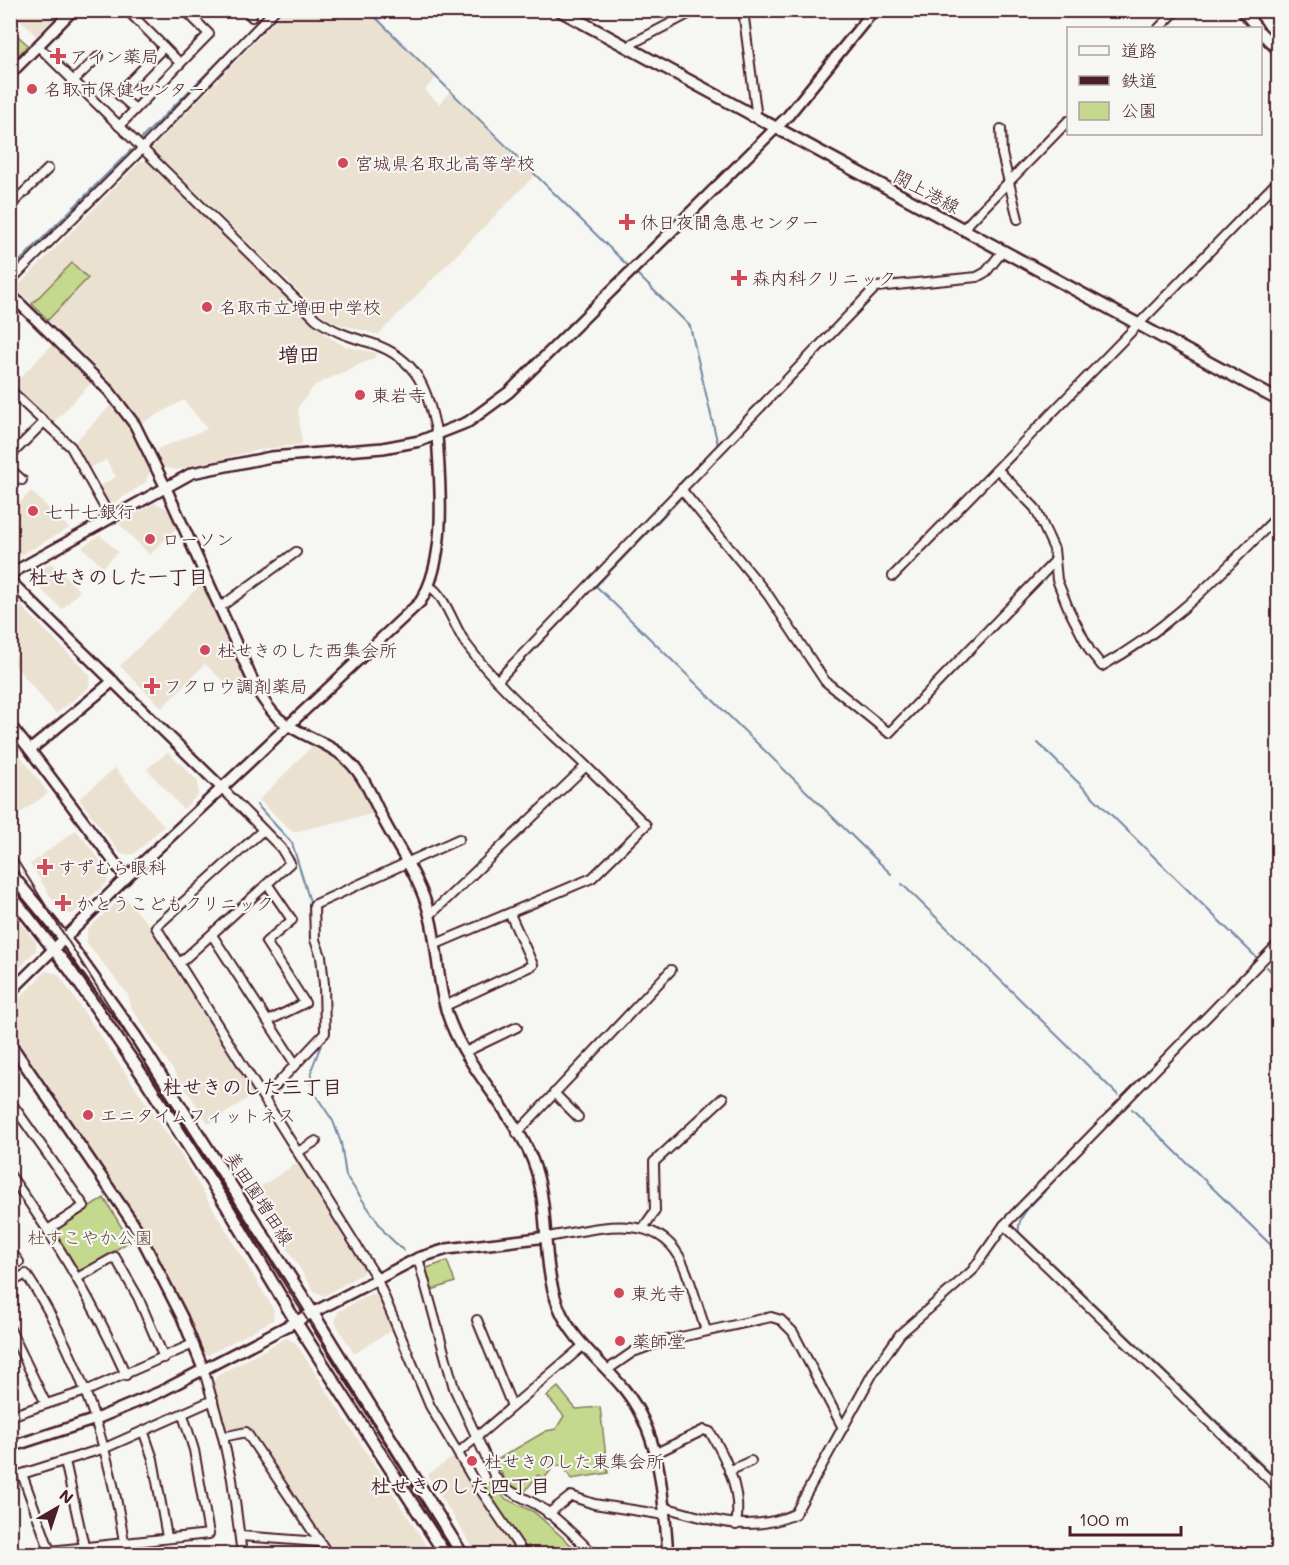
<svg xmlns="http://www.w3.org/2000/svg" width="1289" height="1565" viewBox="0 0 1289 1565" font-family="Mali,'Klee One',sans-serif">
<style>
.built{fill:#ebe1d1}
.green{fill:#c5d98e;stroke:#887c5c;stroke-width:1.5}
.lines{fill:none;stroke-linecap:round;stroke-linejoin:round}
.stream{stroke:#7289a1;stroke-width:2}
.minor-casing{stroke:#4a1f2b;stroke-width:12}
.tertiary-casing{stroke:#4a1f2b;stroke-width:14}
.secondary-casing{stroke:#4a1f2b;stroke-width:15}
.minor{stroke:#f6f6f2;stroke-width:8}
.tertiary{stroke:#f6f6f2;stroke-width:9}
.secondary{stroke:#f6f6f2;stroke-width:10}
.rail{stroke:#4a1f2b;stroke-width:2}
.poi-dot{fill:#d1495b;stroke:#f6f6f2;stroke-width:2}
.labels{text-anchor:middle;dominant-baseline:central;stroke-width:4.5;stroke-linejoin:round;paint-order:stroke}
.poi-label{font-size:18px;fill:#4a1f2b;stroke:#f6f6f2;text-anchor:start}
.street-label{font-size:18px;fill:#4a1f2b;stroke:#f6f6f2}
.park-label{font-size:18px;fill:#694e44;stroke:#f6f6f2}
.neighbourhood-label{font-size:20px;font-weight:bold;fill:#4a1f2b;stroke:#f6f6f2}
.quarter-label{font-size:21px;font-weight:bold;fill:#4a1f2b;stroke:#f6f6f2}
</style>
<rect width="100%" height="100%" fill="#f6f6f2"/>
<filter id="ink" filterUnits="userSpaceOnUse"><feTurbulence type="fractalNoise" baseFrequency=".0167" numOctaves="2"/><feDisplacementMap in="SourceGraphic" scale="12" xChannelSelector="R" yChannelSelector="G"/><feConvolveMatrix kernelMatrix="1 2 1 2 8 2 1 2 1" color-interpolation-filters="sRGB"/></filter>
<g filter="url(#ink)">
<g class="built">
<polygon points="11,10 61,10 61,11 36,36"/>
<polygon points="284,11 367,11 436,78 425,90 439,104 450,92 534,176 378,335 333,322 325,317 152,149"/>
<polygon points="146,161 326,335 344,346 377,353 374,358 315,385 298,407 302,444 258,450 177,470 163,467 157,449 207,429 184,400 142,423 108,379 48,320 87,278 72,263 32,304 16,288 140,162"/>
<polygon points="53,344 92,382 52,424 12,386"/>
<polygon points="113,403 131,430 151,468 145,483 114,503 107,502 98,487 116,477 106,460 88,469 73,444"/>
<polygon points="31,491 69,528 16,558 11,557 11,512"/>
<polygon points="155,503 168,509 177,527 150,555 119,524"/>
<polygon points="100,535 118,552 103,567 82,547"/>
<polygon points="51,563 80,591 62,609 34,583 35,573"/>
<polygon points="203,582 246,679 234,691 205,664 162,708 120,666"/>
<polygon points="11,596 90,675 89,687 56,714 11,661 18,654 11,644"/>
<polygon points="11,743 48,793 11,820 10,820"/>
<polygon points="314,744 349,768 376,813 293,832 259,800"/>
<polygon points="168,752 198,781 198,795 183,809 147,769"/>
<polygon points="115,768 164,826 134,854 121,854 79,799"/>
<polygon points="76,830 108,870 107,882 73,914 61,913 30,864"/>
<polygon points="123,896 153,929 256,1093 209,1124 132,1009 128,995 87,943 87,930"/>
<polygon points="10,910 36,942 36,950 11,977"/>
<polygon points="46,971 58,974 176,1147 274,1310 273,1320 208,1355 204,1354 154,1248 11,1031 10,1008"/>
<polygon points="299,1162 365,1268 362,1274 324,1296 314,1291 252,1192"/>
<polygon points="371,1294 379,1296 393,1329 354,1354 335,1322 338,1312"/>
<polygon points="286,1338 295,1342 432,1554 331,1554 249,1427 231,1431 226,1428 213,1383 217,1376"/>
<polygon points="455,1456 519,1554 477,1554 427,1475"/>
</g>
<g class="green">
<polygon points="10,29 28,45 11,63 10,63"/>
<polygon points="72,263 88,278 48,320 32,304"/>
<polygon points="104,1198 130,1241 84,1270 78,1270 56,1234 57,1228"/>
<polygon points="447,1261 455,1282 432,1290 424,1269"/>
<polygon points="558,1387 576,1409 600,1407 608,1473 571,1479 563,1465 554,1466 544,1479 538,1475 522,1495 507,1483 495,1461 546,1431 556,1429 564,1416 547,1396"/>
<polygon points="490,1482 506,1499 534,1512 579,1552 576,1554 558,1554 553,1551 550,1554 527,1554 525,1551 529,1545 524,1550 482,1487"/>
</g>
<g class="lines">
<g class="stream">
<polyline points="368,10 627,265"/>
<polyline points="141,139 268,12"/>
<polyline points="10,271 131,150"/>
<polyline points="636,273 690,326 718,445 675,488"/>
<polyline points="679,500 596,586 891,874"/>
<polyline points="1038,743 1256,957"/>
<polyline points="257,805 292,843 311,905"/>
<polyline points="902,884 1118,1095"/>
<polyline points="312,943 318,964"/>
<polyline points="1267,967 1278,978"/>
<polyline points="321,990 321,1032"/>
<polyline points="321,1045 312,1068 311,1084 315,1094 333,1121 341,1143 346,1176 386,1234 404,1251"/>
<polyline points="1132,1109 1278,1252"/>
<path d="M 1045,1191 C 1035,1202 1016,1216 1019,1232 L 1278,1480"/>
<polyline points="453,1393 463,1416"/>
<polyline points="491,1478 502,1492 542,1513 588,1554"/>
</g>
<g class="minor-casing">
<g id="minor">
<polyline points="127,10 180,63"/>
<polyline points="246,10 252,17"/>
<polyline points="743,10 756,111 752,117"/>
<polyline points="576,19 581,10"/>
<polyline points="1159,28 1177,10"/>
<path d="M 38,46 L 316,319 C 334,332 350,337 371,343 C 419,359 427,389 437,435"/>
<polyline points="629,48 633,43 696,10"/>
<polyline points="72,82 99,56"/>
<polyline points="135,109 118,94 164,47"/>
<polyline points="119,126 209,34 185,10"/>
<polyline points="1001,129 1002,154 1018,219"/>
<polyline points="10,206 48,169"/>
<polyline points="963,229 1068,121"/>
<polyline points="10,281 142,149 275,10"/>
<polyline points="10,390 71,447 110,517"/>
<polyline points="10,456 44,422"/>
<polyline points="10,469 22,480"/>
<path d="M 998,470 L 1035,508 L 1054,549 L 1057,580 L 1069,610 L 1090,651 L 1102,666 C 1172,628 1223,571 1278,516"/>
<polyline points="681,489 768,595 825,681 889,733 1055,561"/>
<polyline points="893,576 1278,181"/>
<polyline points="219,608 296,552"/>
<polyline points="497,681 876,287 977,277 986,272 1003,251"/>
<polyline points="263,830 156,927 376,1277 430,1406 472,1477 524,1554"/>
<polyline points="268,885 292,920 266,942 305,1003 268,1021"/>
<path d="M 430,915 L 586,766 C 546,727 500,690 466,644 C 456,631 444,593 430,587"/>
<polyline points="212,935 296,1065"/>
<polyline points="436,944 592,878 646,825 586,766"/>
<polyline points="180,963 290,863 281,848 222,788"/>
<polyline points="445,1006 533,965 510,914"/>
<polyline points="465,1052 517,1027"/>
<polyline points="554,1093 578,1117"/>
<polyline points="264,1098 325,1033 324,984 321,956 315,940 314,905 459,839"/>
<polyline points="10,1101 84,1206 49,1229"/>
<polyline points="517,1133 671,970"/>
<polyline points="298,1152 316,1141"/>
<path d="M 10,1175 C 56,1239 94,1303 126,1375"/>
<polyline points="1004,1225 1278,1488"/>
<polyline points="643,1228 655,1211 654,1162 723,1098"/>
<path d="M 547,1237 C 589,1231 652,1209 679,1256 C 691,1278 697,1306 706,1330"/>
<polyline points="10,1250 19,1262 10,1267"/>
<path d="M 418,1258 L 454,1388 L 495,1477 C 507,1492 521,1496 537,1505 C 557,1517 577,1538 593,1554"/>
<polyline points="79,1277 115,1257 138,1297 164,1358"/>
<path d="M 10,1283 L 26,1274 C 80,1356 109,1446 124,1542"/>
<polyline points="477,1320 512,1406"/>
<polyline points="10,1329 46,1404"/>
<polyline points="607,1370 633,1352 663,1341 771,1317 781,1320 793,1332 843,1428"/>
<polyline points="204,1371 223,1437 246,1432 328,1554"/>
<polyline points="10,1416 86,1391 193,1344"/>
<polyline points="144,1433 153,1459 167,1537"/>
<polyline points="223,1437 232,1479 242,1554"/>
<polyline points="458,1453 584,1345"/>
<path d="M 656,1453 L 704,1430 L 710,1432 C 727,1459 742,1494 736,1525"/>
<polyline points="65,1461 84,1546"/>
<polyline points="729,1471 751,1461"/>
<path d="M 664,1507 C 709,1520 750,1534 795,1514 L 873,1373 L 900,1334 L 972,1271 L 1004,1225 L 1278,944"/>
<polyline points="548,1514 571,1496 594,1504 665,1515"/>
<polyline points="241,1536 320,1542"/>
<polyline points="50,1551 209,1534 194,1450 183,1415"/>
<polyline points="51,1554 22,1474 105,1448 213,1400"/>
</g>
</g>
<g class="tertiary-casing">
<g id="tertiary">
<polyline points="1242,10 1257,28"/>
<polyline points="1260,32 1278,50"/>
<polyline points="10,74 73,10"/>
<path d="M 10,294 L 109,391 L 135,425 L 165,486 L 257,690 C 263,700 270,710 278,718 C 307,742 339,741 362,778 C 371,792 377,808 385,823 C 401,853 422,882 430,917 C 439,952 437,990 451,1024 C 471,1075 521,1120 536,1170 C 550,1214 541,1265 559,1308 C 572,1340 602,1362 624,1389 C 662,1436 663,1497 668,1554"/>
<polyline points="10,574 192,473 271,457 383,448 420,441 468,422 509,392 787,117 874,10"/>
<polyline points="10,581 222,788"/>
<polyline points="113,681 30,750 126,878"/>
<polyline points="10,725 30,750"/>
<path d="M 10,992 L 126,878 L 420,602 C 448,560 440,484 437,435"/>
<polyline points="10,1043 137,1229 182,1317 204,1371"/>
<polyline points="10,1447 96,1419 160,1392 418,1258 447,1249 547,1237"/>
</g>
</g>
<g class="secondary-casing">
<g id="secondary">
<polyline points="559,10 1278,400"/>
<polyline points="10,873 72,948 136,1037 303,1297 462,1554"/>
<polyline points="10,894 70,970 145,1079 228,1208 296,1322 445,1554"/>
</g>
</g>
<use href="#minor" class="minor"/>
<use href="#tertiary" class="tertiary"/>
<use href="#secondary" class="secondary"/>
<polyline class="rail" points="10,849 455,1554"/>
</g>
</g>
<g class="poi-dot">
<path d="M55 47h6v6h6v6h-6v6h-6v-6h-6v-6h6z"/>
<circle cx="32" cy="89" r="6"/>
<circle cx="343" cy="163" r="6"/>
<path d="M624 213h6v6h6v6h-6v6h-6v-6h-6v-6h6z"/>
<path d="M736 269h6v6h6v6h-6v6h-6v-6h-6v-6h6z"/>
<circle cx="207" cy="307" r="6"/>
<circle cx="360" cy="395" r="6"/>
<circle cx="33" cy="511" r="6"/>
<circle cx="150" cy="539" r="6"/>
<circle cx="205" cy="650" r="6"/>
<path d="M149 677h6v6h6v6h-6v6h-6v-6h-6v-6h6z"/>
<path d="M42 858h6v6h6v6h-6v6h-6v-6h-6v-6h6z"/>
<path d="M60 894h6v6h6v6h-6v6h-6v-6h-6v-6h6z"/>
<circle cx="88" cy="1115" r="6"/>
<circle cx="619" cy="1293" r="6"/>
<circle cx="620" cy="1341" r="6"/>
<circle cx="472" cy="1461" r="6"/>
</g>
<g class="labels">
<g class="poi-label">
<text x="70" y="56">アイン薬局</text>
<text x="44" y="89">名取市保健センター</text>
<text x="355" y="163">宮城県名取北高等学校</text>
<text x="640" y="222">休日夜間急患センター</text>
<text x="752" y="278">森内科クリニック</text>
<text x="219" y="307">名取市立増田中学校</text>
<text x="372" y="395">東岩寺</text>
<text x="45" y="511">七十七銀行</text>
<text x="162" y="539">ローソン</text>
<text x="217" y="650">杜せきのした西集会所</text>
<text x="164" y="686">フクロウ調剤薬局</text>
<text x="58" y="867">すずむら眼科</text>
<text x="76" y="903">かとうこどもクリニック</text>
<text x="100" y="1115">エニタイムフィットネス</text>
<text x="631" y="1293">東光寺</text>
<text x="632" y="1341">薬師堂</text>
<text x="484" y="1461">杜せきのした東集会所</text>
</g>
<g class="street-label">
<text transform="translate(927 191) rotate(28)">閖上港線</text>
<text transform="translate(260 1198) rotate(57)">美田園増田線</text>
</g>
<g class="park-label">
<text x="90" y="1237">杜すこやか公園</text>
</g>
<g class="neighbourhood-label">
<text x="118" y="576">杜せきのした一丁目</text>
<text x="252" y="1086">杜せきのした三丁目</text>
<text x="460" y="1485">杜せきのした四丁目</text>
</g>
<g class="quarter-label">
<text x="299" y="353">増田</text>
</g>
</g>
<rect width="1289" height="1565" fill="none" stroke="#f6f6f2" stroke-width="36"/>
<rect x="18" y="18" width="1253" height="1529" fill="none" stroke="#4a1f2b" stroke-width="2" filter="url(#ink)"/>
<rect x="1067" y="27" width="195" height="108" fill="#f6f6f2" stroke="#b1a0a2" stroke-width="1.5"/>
<rect x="1079" y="46" width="30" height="9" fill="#f6f6f2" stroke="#b1a0a2" stroke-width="1.5"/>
<text x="1121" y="57" font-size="18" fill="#4a1f2b">道路</text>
<rect x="1079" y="76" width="30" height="9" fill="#4a1f2b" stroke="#b1a0a2" stroke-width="1.5"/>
<text x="1121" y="87" font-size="18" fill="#4a1f2b">鉄道</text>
<rect x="1079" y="102" width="30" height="18" fill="#c5d98e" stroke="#b1a0a2" stroke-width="1.5"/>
<text x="1121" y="117" font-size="18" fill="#4a1f2b">公園</text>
<g transform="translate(57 1508) rotate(39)" stroke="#f6f6f2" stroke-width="4.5" paint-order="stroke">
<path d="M0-4.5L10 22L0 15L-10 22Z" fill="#4a1f2b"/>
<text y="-9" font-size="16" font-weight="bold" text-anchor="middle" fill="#4a1f2b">N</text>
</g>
<path d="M1070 1526v9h111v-9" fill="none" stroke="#4a1f2b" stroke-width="3"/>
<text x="1079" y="1526" font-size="18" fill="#4a1f2b" stroke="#f6f6f2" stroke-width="4.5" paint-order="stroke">100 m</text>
</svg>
